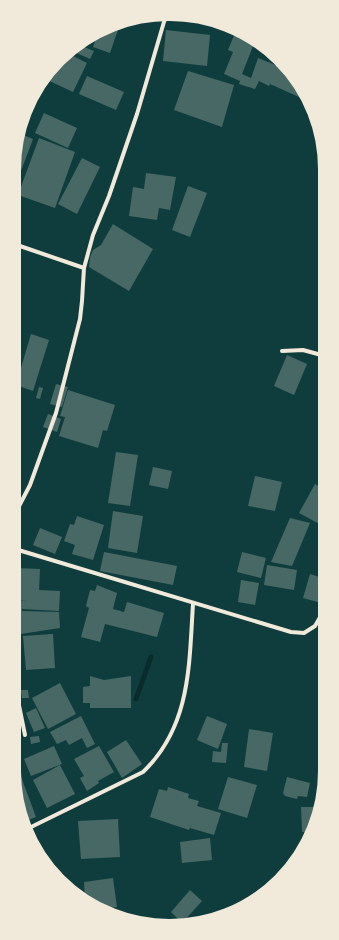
<svg xmlns="http://www.w3.org/2000/svg" width="339" height="940" viewBox="0 0 339 940" font-family="'DejaVu Sans',sans-serif">
<style>
.lines{fill:none;stroke-linecap:round;stroke-linejoin:round}
.stream{stroke:#0a2a2b;stroke-width:5}
.building{fill:#486865}
.minor{stroke:#f1e9da;stroke-width:4}
.rim{fill:none;stroke:#f1e9da;stroke-width:2}
</style>
<rect width="100%" height="100%" fill="#0f3d3e"/>
<g class="lines">
<polyline class="stream" points="136,699 151,657"/>
</g>
<g class="building">
<polygon points="120,24 110,53 93,47 98,32"/>
<polygon points="166,30 210,35 207,66 163,61"/>
<polygon points="235,33 255,41 242,74 251,78 258,58 288,70 288,68 310,102 270,84 269,86 259,81 255,89 239,84 240,81 224,74 233,52 228,50"/>
<polygon points="79,45 94,51 90,59 72,51"/>
<polygon points="69,54 87,63 73,92 43,78 45,74"/>
<polygon points="188,71 234,85 222,127 174,110"/>
<polygon points="87,76 124,92 116,110 79,94"/>
<polygon points="44,113 77,128 68,148 35,133"/>
<polygon points="18,133 33,139 18,179"/>
<polygon points="39,138 75,152 55,208 18,195"/>
<polygon points="82,158 100,167 77,214 58,204"/>
<polygon points="146,173 176,177 170,210 159,208 157,220 129,216 133,187 144,189"/>
<polygon points="188,186 207,193 190,237 172,230"/>
<polygon points="113,224 153,249 129,291 89,267 90,257 93,250 101,245"/>
<polygon points="31,334 49,340 33,391 16,385"/>
<polygon points="287,355 307,364 294,395 274,386"/>
<polygon points="56,384 68,387 62,407 50,404"/>
<polygon points="39,387 43,388 40,399 36,398"/>
<polygon points="68,390 115,405 107,431 103,430 98,448 59,436 65,417 60,416"/>
<polygon points="48,414 61,419 57,432 43,427"/>
<polygon points="116,452 138,455 130,506 108,503"/>
<polygon points="153,467 172,471 168,489 149,485"/>
<polygon points="255,476 282,482 275,511 248,506"/>
<polygon points="315,484 325,490 325,527 299,513"/>
<polygon points="113,511 143,516 137,553 108,548"/>
<polygon points="77,516 104,525 93,560 72,554 75,545 64,541 70,524 74,525"/>
<polygon points="290,518 310,523 292,566 271,562"/>
<polygon points="40,528 62,537 55,554 33,545"/>
<polygon points="104,552 177,566 173,585 100,571"/>
<polygon points="242,552 266,558 261,578 237,572"/>
<polygon points="267,565 297,570 294,590 264,585"/>
<polygon points="15,568 40,569 39,590 60,591 59,611 22,609 22,611 59,612 60,628 14,635 14,601 26,600 14,600"/>
<polygon points="310,574 326,579 326,590 321,603 303,598"/>
<polygon points="241,580 259,583 255,605 238,602"/>
<polygon points="97,585 117,593 113,609 124,612 127,602 164,613 157,637 105,624 100,642 81,637 89,608 86,606 90,590 95,591"/>
<polygon points="53,634 55,668 26,670 23,636"/>
<polygon points="90,676 104,680 131,676 131,708 90,708 90,703 83,703 83,687 90,686"/>
<polygon points="60,683 76,714 48,729 32,698"/>
<polygon points="21,690 28,690 29,698 22,698"/>
<polygon points="36,708 45,728 34,732 26,713"/>
<polygon points="81,716 95,744 87,748 82,738 69,745 66,740 57,744 50,732"/>
<polygon points="207,716 227,724 218,749 197,740"/>
<polygon points="249,729 273,733 267,771 244,767"/>
<polygon points="13,736 19,754 13,756"/>
<polygon points="39,736 40,742 31,744 30,737"/>
<polygon points="126,740 142,764 122,778 107,752"/>
<polygon points="222,743 228,743 226,763 212,762 213,751 221,752"/>
<polygon points="54,746 62,764 31,776 24,759"/>
<polygon points="99,746 114,772 98,781 99,783 87,791 80,778 84,776 74,759"/>
<polygon points="17,762 20,771 14,773 13,763"/>
<polygon points="60,765 75,794 47,808 33,780"/>
<polygon points="20,774 36,817 23,822 14,776"/>
<polygon points="228,777 257,785 247,818 218,809"/>
<polygon points="287,777 310,783 307,797 298,796 297,799 285,796 283,793"/>
<polygon points="168,787 189,794 188,798 199,801 197,806 221,813 214,835 190,828 192,822 189,830 150,817 159,789 167,791"/>
<polygon points="301,807 321,807 321,811 311,832 302,832"/>
<polygon points="118,819 120,857 81,859 78,821"/>
<polygon points="210,838 212,860 182,863 180,842"/>
<polygon points="113,878 117,907 98,910 85,900 84,882"/>
<polygon points="190,890 202,901 182,923 171,912"/>
</g>
<g class="lines">
<g class="minor">
<polyline points="84,268 93,235 109,196 137,114 166,15"/>
<polyline points="282,351 303,350 325,356"/>
<polyline points="15,514 30,485 56,413 80,319 82,301 84,268 17,245"/>
<polyline points="15,549 291,632 304,633 315,626 326,607"/>
<polyline points="14,681 25,735"/>
<path d="M 25,830 L 143,772 C 191,726 189,665 193,604"/>
</g>
</g>
<path d="M0 0H339V940H0ZM169 20H170A149 149 0 0 1 319 169V771A149 149 0 0 1 170 920H169A149 149 0 0 1 20 771V169A149 149 0 0 1 169 20Z" fill="#f1e9da" fill-rule="evenodd"/>
<path class="rim" d="M169 20H170A149 149 0 0 1 319 169V771A149 149 0 0 1 170 920H169A149 149 0 0 1 20 771V169A149 149 0 0 1 169 20Z"/>
</svg>
